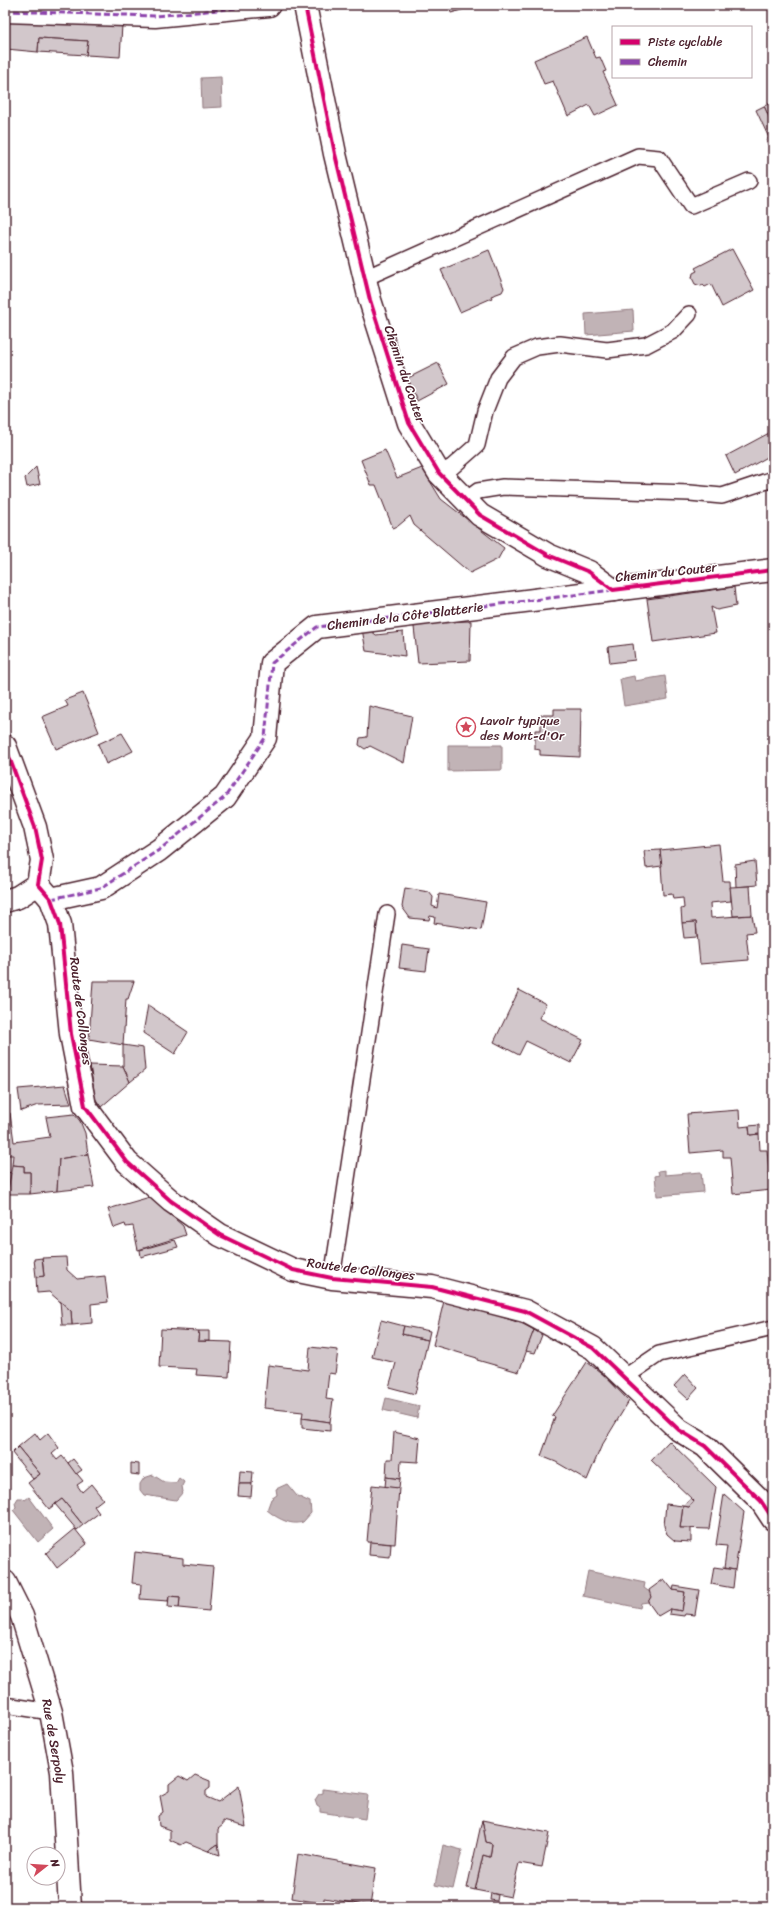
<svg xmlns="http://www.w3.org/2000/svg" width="778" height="1912" viewBox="0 0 778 1912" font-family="Sriracha,sans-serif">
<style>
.water{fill:#c1b3b6;stroke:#91787e}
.building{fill:#d2c7cb;stroke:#4a1f2b}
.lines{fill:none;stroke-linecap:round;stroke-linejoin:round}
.lane-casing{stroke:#4a1f2b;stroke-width:18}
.street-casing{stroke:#4a1f2b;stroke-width:25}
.secondary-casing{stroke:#4a1f2b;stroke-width:25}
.lane{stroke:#fff;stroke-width:15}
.street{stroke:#fff;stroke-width:22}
.secondary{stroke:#fff;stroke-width:22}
.quiet{stroke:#8e44ad;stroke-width:3;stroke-dasharray:6 3;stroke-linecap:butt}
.cycleway-casing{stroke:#fff;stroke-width:6}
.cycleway{stroke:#d6006c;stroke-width:4}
.labels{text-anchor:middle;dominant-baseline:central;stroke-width:3;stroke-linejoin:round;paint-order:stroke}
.street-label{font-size:13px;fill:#4a1f2b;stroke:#fff}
.poi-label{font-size:13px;fill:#4a1f2b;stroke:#fff;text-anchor:start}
</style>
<rect width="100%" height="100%" fill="#fff"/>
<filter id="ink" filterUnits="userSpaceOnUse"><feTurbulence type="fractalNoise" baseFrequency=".025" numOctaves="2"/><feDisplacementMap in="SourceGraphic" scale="8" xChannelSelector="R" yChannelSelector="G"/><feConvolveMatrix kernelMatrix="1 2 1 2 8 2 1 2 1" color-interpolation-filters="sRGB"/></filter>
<g filter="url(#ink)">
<g class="water">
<polygon points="221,77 222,107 202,108 201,78"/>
<polygon points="633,310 634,331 586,335 585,314"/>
<polygon points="634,676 635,681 665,676 668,699 624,706 620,679"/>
<polygon points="448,745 502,745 502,770 448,771"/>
<polygon points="665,1170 665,1175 701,1172 703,1192 657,1196 655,1176 659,1175 658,1171"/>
<polygon points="386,1398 419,1406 417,1418 383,1410"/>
<polygon points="153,1475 164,1482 176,1483 179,1478 184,1482 182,1486 183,1492 176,1500 144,1495 140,1490 140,1484 144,1478"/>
<path d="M 287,1484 L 297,1496 L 310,1502 L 311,1513 L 303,1522 C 290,1526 277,1518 267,1510 L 271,1499 L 277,1495 L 276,1489 Z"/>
<polygon points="29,1497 53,1529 38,1542 13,1510 16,1507 15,1503 18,1498 23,1498 25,1500"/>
<polygon points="588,1571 645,1583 644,1588 651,1593 651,1597 648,1602 641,1603 640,1608 583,1596"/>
<polygon points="323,1789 368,1795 365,1819 320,1812 320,1808 317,1806 315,1800 319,1794 323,1793"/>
<polygon points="443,1845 462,1850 453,1889 435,1885"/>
</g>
<g class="building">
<polygon points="448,5 479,5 451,13"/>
<polygon points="8,20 122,25 120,57 86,55 88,41 39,38 38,52 6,49"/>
<polygon points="587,37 596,58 600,57 606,71 603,72 618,105 595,116 589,105 568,116 553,81 544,84 534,60"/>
<polygon points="39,38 88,41 86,55 38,52"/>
<polygon points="773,102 773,126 764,106"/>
<polygon points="764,106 773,126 773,136 769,138 756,110"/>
<polygon points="773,136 773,151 771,151 766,140"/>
<polygon points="732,249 754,290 722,307 711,284 705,287 703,285 701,286 695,284 692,278 693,273 697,271 695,268"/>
<polygon points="489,250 504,288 502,292 491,296 492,298 460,312 441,270"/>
<polygon points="438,363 449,384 417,401 408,378"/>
<polygon points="771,432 773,436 773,454 735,475 726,456"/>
<polygon points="385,450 397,478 422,468 441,499 504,548 498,559 470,573 414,525 410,516 398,526 393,528 376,485 371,485 361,460"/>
<polygon points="36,467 40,484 27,487 25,478"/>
<polygon points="734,587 736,606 717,610 711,607 716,633 653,642 647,599"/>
<polygon points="471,621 470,661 418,663 414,627 419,622"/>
<polygon points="362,629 369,629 376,635 403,632 405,656 366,651"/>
<polygon points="633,644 635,660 610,663 608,647"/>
<polygon points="83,693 99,732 56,749 42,717 68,706 65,700"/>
<polygon points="369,706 412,716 404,763 370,746 365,749 359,745 360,738 367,737"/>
<polygon points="554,709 581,709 580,757 540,755 540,750 535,749 535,730 541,730 541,715 554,715"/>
<polygon points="122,733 133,751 106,764 98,744"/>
<polygon points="719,844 723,881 730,881 731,901 710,903 711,918 752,915 755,932 746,933 749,960 700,964 696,922 682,923 681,909 684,908 683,898 673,899 672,894 663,895 660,850"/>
<polygon points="660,850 662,866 646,868 644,851"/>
<polygon points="755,861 757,885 736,887 735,864"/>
<polygon points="750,886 752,915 733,916 730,887"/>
<polygon points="405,888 429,892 433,897 432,906 437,908 439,894 486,902 481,930 434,923 435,917 430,916 429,920 410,918 402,907"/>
<polygon points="696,922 697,937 684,938 682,923"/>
<polygon points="402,945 429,949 426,971 399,968"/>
<polygon points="93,981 134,981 128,999 126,999 123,1045 89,1039"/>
<polygon points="519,990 546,1004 539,1018 583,1040 571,1063 526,1041 519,1055 494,1042"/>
<polygon points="148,1005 188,1032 175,1054 143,1033"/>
<polygon points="123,1045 143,1048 145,1070 130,1082 123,1066"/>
<polygon points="90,1065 123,1066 130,1082 101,1107 95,1098"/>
<polygon points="65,1085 71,1104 38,1105 21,1111 18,1089"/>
<polygon points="739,1110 740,1127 749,1126 750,1135 759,1134 760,1150 767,1150 771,1190 733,1194 730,1157 723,1157 723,1150 690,1153 687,1114"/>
<polygon points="10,1113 14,1142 50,1137 46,1117 74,1114 80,1121 85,1133 88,1154 59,1159 57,1191 30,1194 30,1172 24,1172 24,1166 12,1165 13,1155 5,1155 5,1114"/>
<polygon points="759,1125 759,1134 750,1135 749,1126"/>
<polygon points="88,1154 94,1187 57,1191 59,1159"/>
<polygon points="12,1165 24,1166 24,1172 30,1172 30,1194 7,1194"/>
<polygon points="5,1171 11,1173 5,1208"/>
<polygon points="150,1197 183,1226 186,1235 138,1250 133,1226 126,1227 125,1224 114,1228 108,1209"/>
<polygon points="175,1240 178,1247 141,1257 140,1250"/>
<polygon points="66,1257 67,1270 77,1279 105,1276 108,1302 91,1304 92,1323 72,1325 71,1311 49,1292 37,1293 36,1277 44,1276 42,1258"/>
<polygon points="42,1258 44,1276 36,1277 34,1259"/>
<polygon points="60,1301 71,1311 72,1325 62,1325"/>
<polygon points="444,1301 490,1313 523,1324 534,1330 519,1372 477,1360 477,1358 433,1345"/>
<polygon points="381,1320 404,1326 402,1334 428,1340 415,1394 389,1387 396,1363 372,1357"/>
<polygon points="404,1326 430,1331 428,1340 402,1334"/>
<polygon points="161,1329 199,1331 198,1341 231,1342 229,1377 196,1375 197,1369 159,1367"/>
<polygon points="534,1330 542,1335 535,1353 526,1351"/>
<polygon points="199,1331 209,1331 209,1341 198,1341"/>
<polygon points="310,1347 338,1350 335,1374 329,1373 326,1399 333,1400 330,1422 302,1418 303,1412 264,1408 268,1365 308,1370"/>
<polygon points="587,1362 604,1375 629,1401 601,1447 587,1480 556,1462 541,1456 555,1417 552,1416"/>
<polygon points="685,1374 698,1388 688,1399 674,1386"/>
<polygon points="302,1418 330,1422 330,1431 302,1428"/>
<polygon points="394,1432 420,1438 418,1462 401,1461 400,1479 386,1477 387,1459 392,1459"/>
<polygon points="35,1433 40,1440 48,1433 59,1448 52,1454 57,1460 62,1456 68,1463 83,1481 77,1485 82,1492 91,1484 103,1499 94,1506 99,1513 83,1525 62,1499 49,1509 28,1483 40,1474 18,1447"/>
<polygon points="669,1441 716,1487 709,1529 680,1528 683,1506 689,1507 694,1501 651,1460"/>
<polygon points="18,1447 40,1474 33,1479 12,1453"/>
<polygon points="73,1459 82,1470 76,1474 68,1463"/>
<polygon points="131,1463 139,1464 139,1475 131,1474"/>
<polygon points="240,1471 253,1472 252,1484 239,1484"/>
<polygon points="386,1477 400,1479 399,1488 385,1487"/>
<polygon points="239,1484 252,1484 251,1497 238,1496"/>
<polygon points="372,1485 399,1488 395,1544 367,1542"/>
<polygon points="724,1494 744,1512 735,1570 724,1568 727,1546 716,1545"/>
<polygon points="691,1498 694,1501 689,1507 684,1506"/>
<polygon points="62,1499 83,1525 77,1530 55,1504"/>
<polygon points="666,1504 683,1506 680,1528 691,1528 691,1542 675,1541 667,1534 664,1526"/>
<polygon points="75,1529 87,1544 57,1568 46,1553"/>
<polygon points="370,1542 391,1544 390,1557 369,1555"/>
<polygon points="135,1552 183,1558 183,1564 213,1567 209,1611 179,1608 180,1597 169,1596 168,1601 140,1599 141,1584 132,1583"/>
<polygon points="714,1567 735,1570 733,1588 711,1584"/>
<polygon points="664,1579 673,1590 685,1592 682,1611 670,1609 658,1616 648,1602 651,1597 649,1590"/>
<polygon points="674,1586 699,1590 695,1615 685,1614 684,1616 669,1614 670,1609 682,1611 685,1592 673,1590"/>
<polygon points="169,1596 180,1597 179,1608 168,1607"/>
<polygon points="195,1775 210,1781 210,1788 206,1791 206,1797 218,1802 239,1786 246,1827 223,1821 223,1825 218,1829 218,1844 208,1851 186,1842 181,1845 170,1840 170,1830 159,1826 158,1816 163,1812 160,1796 169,1791 169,1784 179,1776 188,1781"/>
<polygon points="482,1820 549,1833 542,1867 519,1863 511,1897 475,1890 483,1855 490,1857 492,1844 486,1842"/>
<polygon points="482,1820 486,1842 492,1844 490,1857 483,1855 475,1890 467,1888"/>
<polygon points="218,1844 220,1855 208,1851"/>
<polygon points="298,1854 376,1868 370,1906 324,1898 324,1904 292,1898"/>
<polygon points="491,1893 498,1895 497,1901 490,1900"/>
</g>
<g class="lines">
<g class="lane-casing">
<g id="lane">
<polyline points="365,278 638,156 659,158 691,206 749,181"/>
<polyline points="439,473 452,467 477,445 485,411 498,378 514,357 537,347 560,344 607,350 646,345 673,331 689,314"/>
<polyline points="466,500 478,491 503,487 690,493 722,496 773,479"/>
<polyline points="332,1278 387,914"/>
<polyline points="625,1377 659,1354 773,1328"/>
<polyline points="5,1705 51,1712"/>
</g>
</g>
<g class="street-casing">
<g id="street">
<polyline points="305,5 335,154 370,300 409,423 439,473 480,515 548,555 589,572 613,590 773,570"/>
<polyline points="5,11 155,16 269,5"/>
<polyline points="38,884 51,899 60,924 71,1034 85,1106 127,1162 171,1201 220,1235 293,1270 332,1278 432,1287 525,1311 593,1348 679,1430 705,1446 761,1501 773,1519"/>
<polyline points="51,899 101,888 159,850 225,797 265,738 272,663 317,627 613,590"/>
</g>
</g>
<g class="secondary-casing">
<g id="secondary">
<polyline points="5,746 35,827 42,860 38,884 18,897 5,901"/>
<polyline points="5,1582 22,1616 51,1712 62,1772 70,1907"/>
</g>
</g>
<use href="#lane" class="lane"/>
<use href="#street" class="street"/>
<use href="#secondary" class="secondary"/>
<g class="quiet">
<polyline points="5,11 155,16 269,5"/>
<polyline points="51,899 101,888 159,850 225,797 265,738 272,663 317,627 613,590"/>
</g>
<g class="cycleway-casing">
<g id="cycleway">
<polyline points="305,5 335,154 370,300 409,423 439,473 480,515 548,555 589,572 613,590 773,570"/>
<polyline points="5,746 35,827 42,860 38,884 51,899 60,924 71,1034 85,1106 127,1162 171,1201 220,1235 293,1270 332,1278 432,1287 525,1311 593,1348 679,1430 705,1446 761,1501 773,1519"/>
</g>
</g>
<use href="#cycleway" class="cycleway"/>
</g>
</g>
<defs>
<g id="sight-ring" transform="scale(1)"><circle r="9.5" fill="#fff" stroke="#d1495b" stroke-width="1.5"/><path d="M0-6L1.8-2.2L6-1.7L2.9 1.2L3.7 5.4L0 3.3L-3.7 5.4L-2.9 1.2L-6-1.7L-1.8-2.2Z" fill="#d1495b"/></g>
</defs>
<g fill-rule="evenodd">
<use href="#sight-ring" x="466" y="727"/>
</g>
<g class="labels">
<g class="street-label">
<text transform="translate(405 374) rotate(71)">Chemin du Couter</text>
<text transform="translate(666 572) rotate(-6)">Chemin du Couter</text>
<text transform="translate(405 616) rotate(-7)">Chemin de la Côte Blatterie</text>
<text transform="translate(81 1011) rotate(83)">Route de Collonges</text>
<text transform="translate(361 1269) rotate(7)">Route de Collonges</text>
<text transform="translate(54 1741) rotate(80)">Rue de Serpoly</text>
</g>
<g class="poi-label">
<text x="480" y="720">Lavoir typique<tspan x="480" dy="15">des Mont-d'Or</tspan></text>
</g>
</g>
<rect width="778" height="1912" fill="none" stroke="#fff" stroke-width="20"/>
<rect x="10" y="10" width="758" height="1892" fill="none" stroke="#4a1f2b" stroke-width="1.5" filter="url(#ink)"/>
<rect x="612" y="26" width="140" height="52" fill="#ffffff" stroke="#b7a5aa"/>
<rect x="620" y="39" width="20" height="6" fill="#d6006c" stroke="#b7a5aa"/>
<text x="648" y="46" font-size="12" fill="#4a1f2b">Piste cyclable</text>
<rect x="620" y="59" width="20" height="6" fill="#8e44ad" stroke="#b7a5aa"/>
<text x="648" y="66" font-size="12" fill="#4a1f2b">Chemin</text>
<g transform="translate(46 1866) rotate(73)"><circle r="19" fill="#ffffff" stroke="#b7a5aa"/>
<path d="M0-3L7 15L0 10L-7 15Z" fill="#d1495b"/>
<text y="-6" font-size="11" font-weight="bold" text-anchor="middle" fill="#4a1f2b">N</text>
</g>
</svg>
